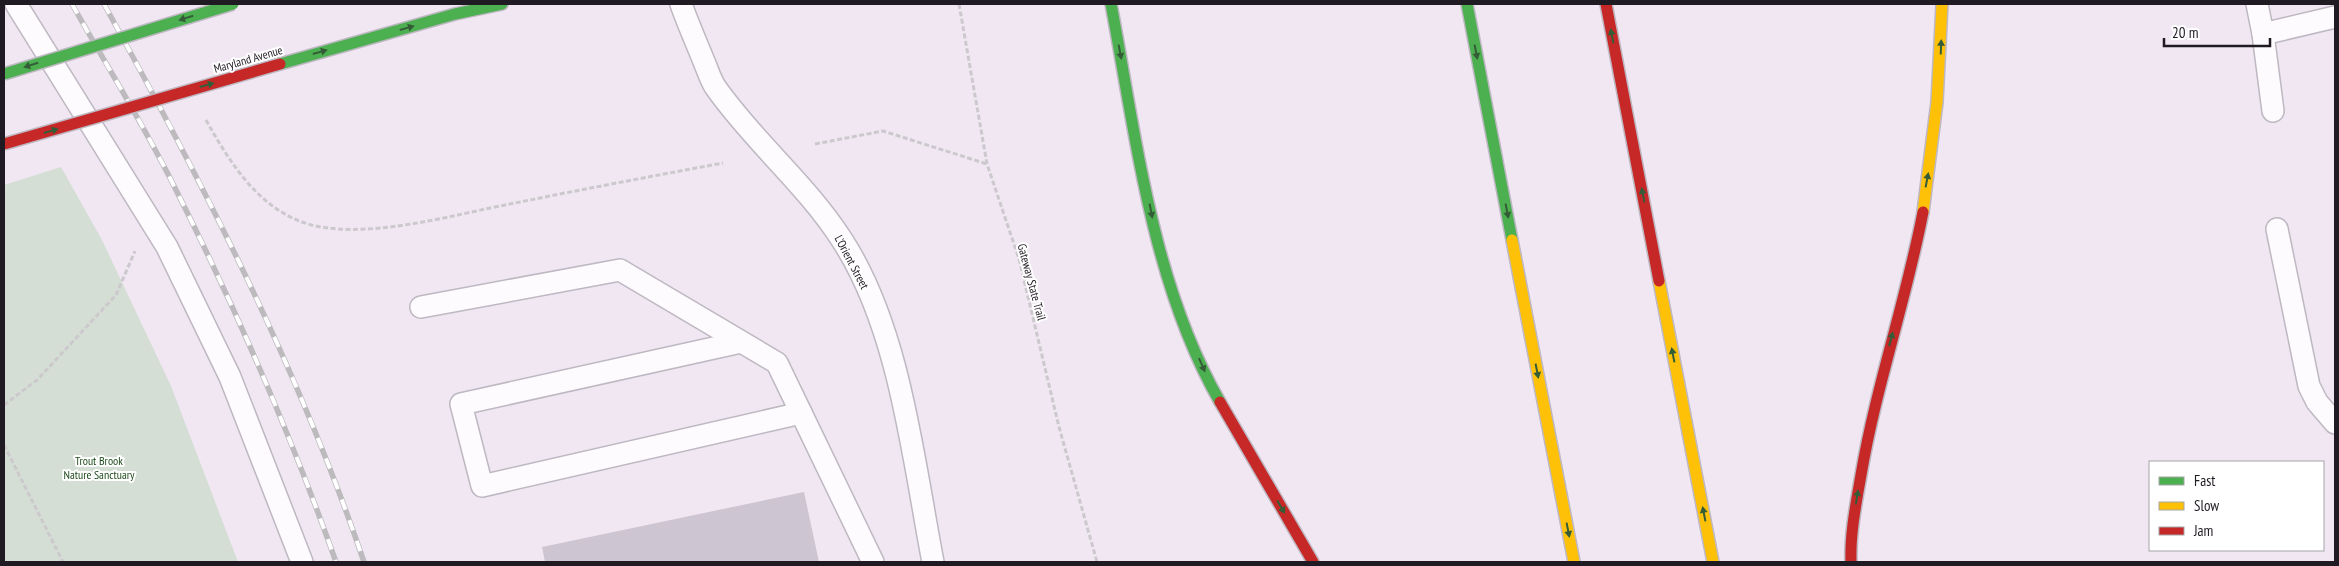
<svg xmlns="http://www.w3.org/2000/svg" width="2339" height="566" viewBox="0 0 2339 566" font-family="'PT Sans Narrow',sans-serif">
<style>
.green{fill:#d5ded5}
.building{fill:#cdc5d1}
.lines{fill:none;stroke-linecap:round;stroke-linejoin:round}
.lane-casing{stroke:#beb8c2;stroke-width:24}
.fast-casing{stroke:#beb8c2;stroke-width:14}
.slow-casing{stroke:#beb8c2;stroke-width:14}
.jam-casing{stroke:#beb8c2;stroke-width:14}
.path{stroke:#ccc9cd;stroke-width:3;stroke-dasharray:5 2.5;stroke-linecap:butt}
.lane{stroke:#fdfbfd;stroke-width:21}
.fast{stroke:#4caf50;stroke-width:11}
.slow{stroke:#ffc107;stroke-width:11}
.jam{stroke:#c62828;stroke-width:11}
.rail-casing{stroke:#bcbabd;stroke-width:5.5}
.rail{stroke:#fff;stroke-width:4;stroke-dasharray:11;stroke-linecap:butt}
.fast-bridge-casing{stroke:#beb8c2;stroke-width:14;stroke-linecap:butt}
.jam-bridge-casing{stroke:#beb8c2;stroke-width:14;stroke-linecap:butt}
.fast-bridge{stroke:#4caf50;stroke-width:11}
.jam-bridge{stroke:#c62828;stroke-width:11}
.oneway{fill:#345d37}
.labels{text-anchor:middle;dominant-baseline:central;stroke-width:4;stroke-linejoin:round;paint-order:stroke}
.street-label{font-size:12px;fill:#201a22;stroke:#fff}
.park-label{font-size:12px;fill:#204c1e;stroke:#fff}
</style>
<rect width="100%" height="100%" fill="#f0e7f3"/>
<polygon class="green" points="61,167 102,240 171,386 238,562 4,562 4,185"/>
<polygon class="building" points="804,492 819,562 545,562 542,547"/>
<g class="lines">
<g class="lane-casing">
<g id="lane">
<polyline points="16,4 167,247 230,377 302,562"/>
<path d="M 681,4 C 688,24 697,44 705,64 C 708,71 711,81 716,88 C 754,142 806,184 842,240 C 900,329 913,459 933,562"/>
<polyline points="2257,4 2263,34 2335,17"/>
<polyline points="2263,34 2273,111"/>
<polyline points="2277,229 2309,386 2317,402 2335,423"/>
<polyline points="421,307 620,270 777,363 873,562"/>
<polyline points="741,342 461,404 482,486 801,413"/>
</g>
</g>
<g class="fast-casing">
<g id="fast">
<path d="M 1111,4 C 1136,136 1152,284 1220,402"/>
<polyline points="1467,4 1512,240"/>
<polyline points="280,64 455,14 502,4"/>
</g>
</g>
<g class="slow-casing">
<g id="slow">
<polyline points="1923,212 1937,102 1942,4"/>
<polyline points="1512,240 1574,562"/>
<polyline points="1659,281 1713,562"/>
</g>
</g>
<g class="jam-casing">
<g id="jam">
<polyline points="1606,4 1659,281"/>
<polyline points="1220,402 1313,562"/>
<path d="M 1851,562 C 1850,533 1856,504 1861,475 C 1876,386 1906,301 1923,212"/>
</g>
</g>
<g class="path">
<polyline points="959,4 987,164 1019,259 1059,427 1097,562"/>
<path d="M 206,120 C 229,161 256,205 302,222 C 360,243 455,214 515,203 C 584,189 653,176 723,163"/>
<polyline points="815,144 883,131 987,164"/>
<polyline points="4,405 37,380 116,295 135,251"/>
<polyline points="4,445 63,562"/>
</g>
<use href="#lane" class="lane"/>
<use href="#fast" class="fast"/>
<use href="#slow" class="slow"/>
<use href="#jam" class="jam"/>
<g class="rail-casing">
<g id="rail">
<path d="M 72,4 C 106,65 144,125 175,188 C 236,309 291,435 336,562"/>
<path d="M 104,4 C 203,184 298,367 364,562"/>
</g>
</g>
<use href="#rail" class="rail"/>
<g class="fast-bridge-casing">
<polyline id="fast-bridge" points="4,74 233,4"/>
</g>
<g class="jam-bridge-casing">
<polyline id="jam-bridge" points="4,144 280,64"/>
</g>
<use href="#fast-bridge" class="fast-bridge"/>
<use href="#jam-bridge" class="jam-bridge"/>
</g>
<defs><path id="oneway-solid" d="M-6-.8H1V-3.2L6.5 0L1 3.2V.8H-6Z" transform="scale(1.25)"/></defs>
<g class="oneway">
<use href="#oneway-solid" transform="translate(186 18) rotate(163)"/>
<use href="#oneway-solid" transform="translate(407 28) rotate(-16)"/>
<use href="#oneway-solid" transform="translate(1612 36) rotate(-101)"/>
<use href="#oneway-solid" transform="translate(1941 47) rotate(-88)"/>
<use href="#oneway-solid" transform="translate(320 52) rotate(-16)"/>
<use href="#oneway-solid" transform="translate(1120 52) rotate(79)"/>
<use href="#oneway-solid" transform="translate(1476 52) rotate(79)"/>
<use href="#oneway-solid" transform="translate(31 65) rotate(163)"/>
<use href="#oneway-solid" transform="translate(207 85) rotate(-16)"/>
<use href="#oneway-solid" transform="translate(51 131) rotate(-16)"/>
<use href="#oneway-solid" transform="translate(1927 180) rotate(-79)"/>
<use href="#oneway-solid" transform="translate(1643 195) rotate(-101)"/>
<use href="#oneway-solid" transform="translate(1151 211) rotate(79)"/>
<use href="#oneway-solid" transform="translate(1507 211) rotate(79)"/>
<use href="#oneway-solid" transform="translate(1891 339) rotate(-75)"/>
<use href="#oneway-solid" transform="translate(1673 355) rotate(-101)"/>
<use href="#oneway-solid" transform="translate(1202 365) rotate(66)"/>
<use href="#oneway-solid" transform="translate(1537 371) rotate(79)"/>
<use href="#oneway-solid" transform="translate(1857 497) rotate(-81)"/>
<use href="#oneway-solid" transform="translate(1281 507) rotate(60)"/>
<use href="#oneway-solid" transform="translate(1704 514) rotate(-101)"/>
<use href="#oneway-solid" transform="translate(1568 530) rotate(79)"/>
</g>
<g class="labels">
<g class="street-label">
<text transform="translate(248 59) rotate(-16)">Maryland Avenue</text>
<text transform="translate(852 262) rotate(62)">L'Orient Street</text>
<text transform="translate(1032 282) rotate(75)">Gateway State Trail</text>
</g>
<g class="park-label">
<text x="99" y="460">Trout Brook<tspan x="99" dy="14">Nature Sanctuary</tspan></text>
</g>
</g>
<rect width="2339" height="566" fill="none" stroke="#201a22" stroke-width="10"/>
<rect x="2149" y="461" width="175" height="90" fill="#ffffff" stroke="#a6a3a7"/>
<rect x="2159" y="477" width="25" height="8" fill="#4caf50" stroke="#a6a3a7"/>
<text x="2194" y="486" font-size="15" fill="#201a22">Fast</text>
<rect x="2159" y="502" width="25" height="8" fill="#ffc107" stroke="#a6a3a7"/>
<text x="2194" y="511" font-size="15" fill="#201a22">Slow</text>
<rect x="2159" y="527" width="25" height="8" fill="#c62828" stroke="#a6a3a7"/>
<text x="2194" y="536" font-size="15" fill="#201a22">Jam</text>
<path d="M2164 38v8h106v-8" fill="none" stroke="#201a22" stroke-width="2.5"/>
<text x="2172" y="38" font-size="15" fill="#201a22" stroke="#ffffff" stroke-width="4" paint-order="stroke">20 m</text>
</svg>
